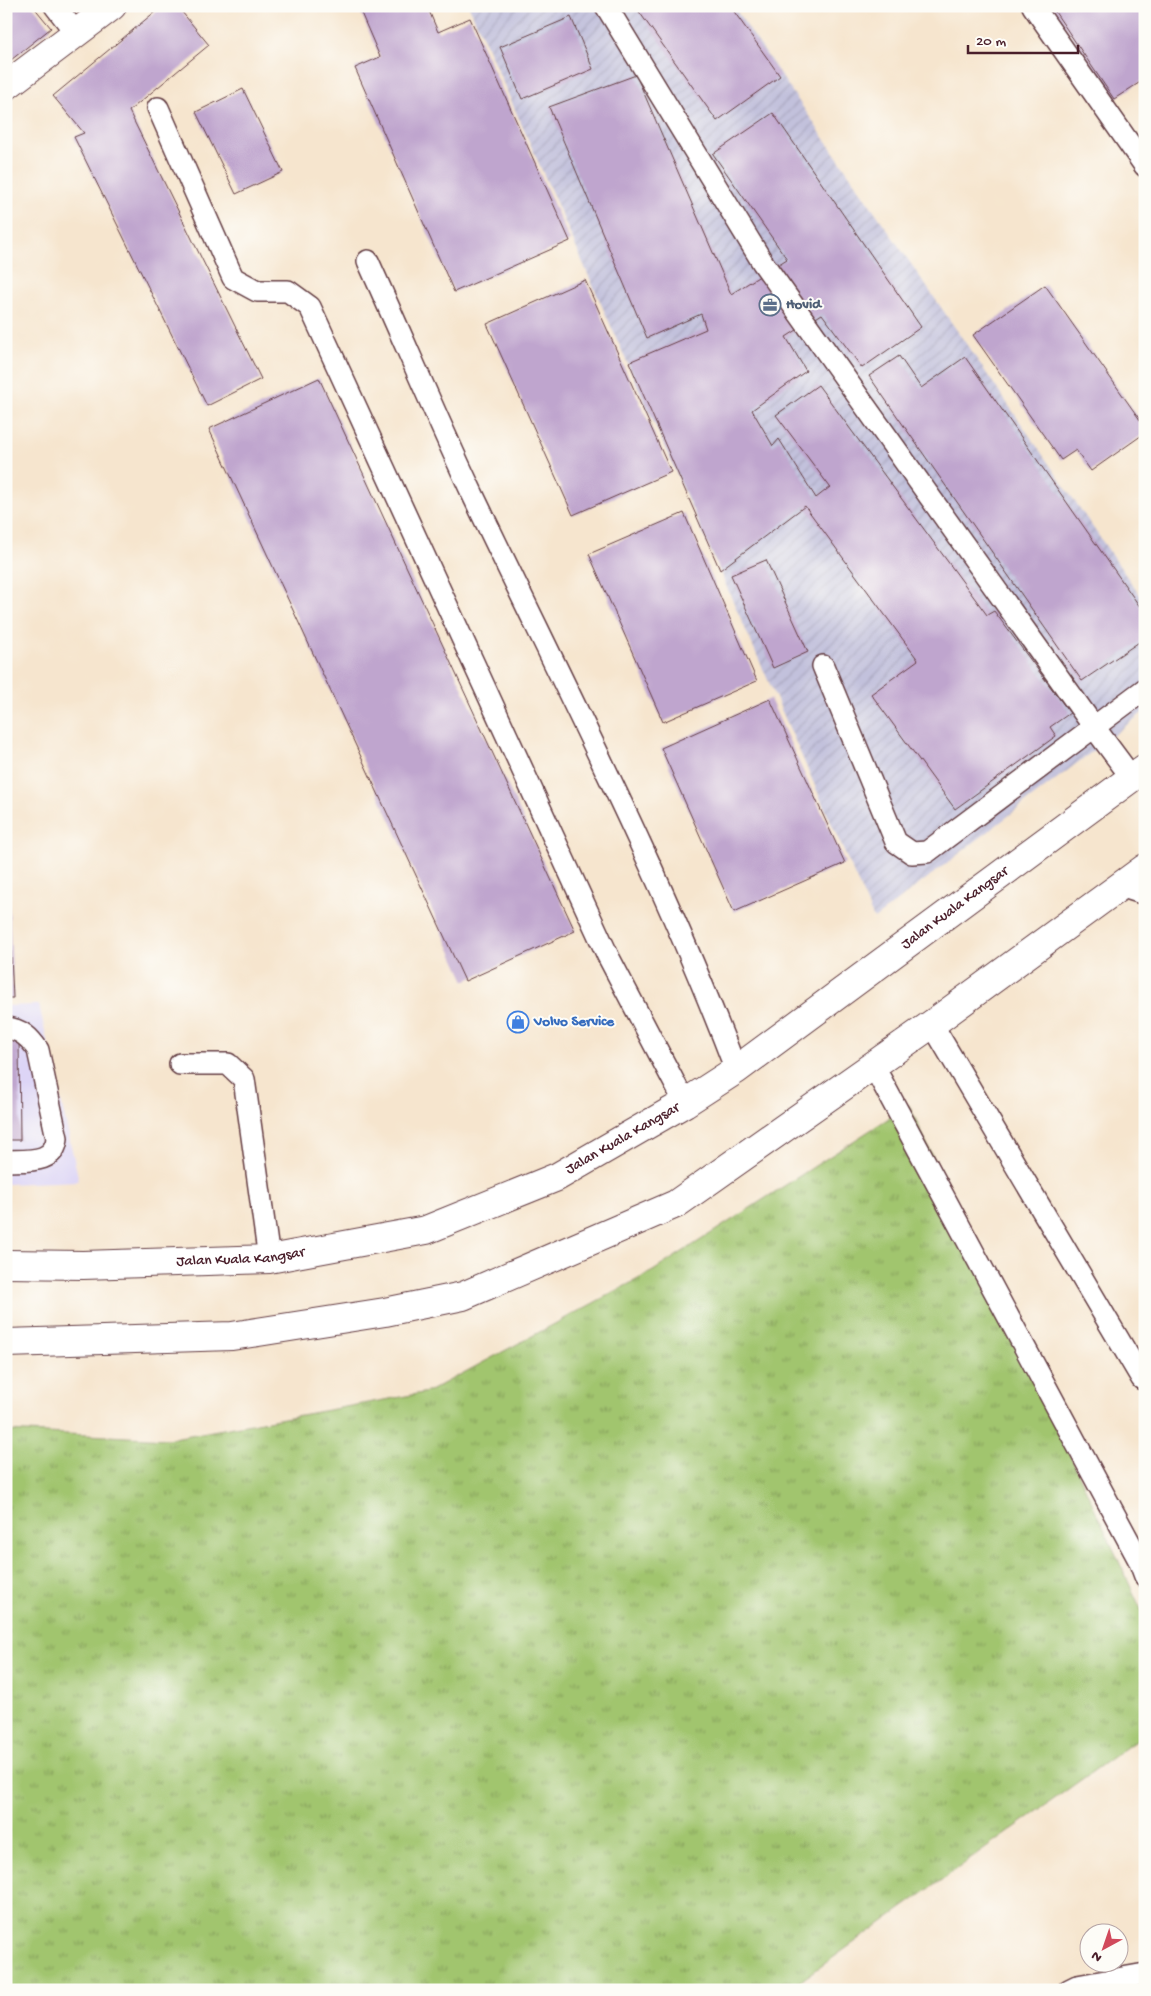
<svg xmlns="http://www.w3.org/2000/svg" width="1151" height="1996" viewBox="0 0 1151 1996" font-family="'Gochi Hand',sans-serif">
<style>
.built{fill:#ddd5f6}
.industrial{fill:url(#industrial-furrows)}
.grass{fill:url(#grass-tufts);stroke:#76724c}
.building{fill:#bfa5ce}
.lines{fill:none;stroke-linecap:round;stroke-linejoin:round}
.lane-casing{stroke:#643d43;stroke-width:24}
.street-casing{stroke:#643d43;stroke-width:30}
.highway-casing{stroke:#643d43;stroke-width:30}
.lane{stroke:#fff;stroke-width:21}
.street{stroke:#fff;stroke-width:28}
.highway{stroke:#fff;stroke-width:28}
.labels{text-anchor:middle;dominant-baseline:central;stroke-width:4;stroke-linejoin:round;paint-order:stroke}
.service-label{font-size:15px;font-weight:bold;fill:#4e5e75;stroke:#fdfcf7;text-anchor:start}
.street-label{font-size:15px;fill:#4a1f2b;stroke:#fdfcf7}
.shop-label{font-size:15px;font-weight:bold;fill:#366cbe;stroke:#fdfcf7;text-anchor:start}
</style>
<defs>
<pattern id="industrial-furrows" width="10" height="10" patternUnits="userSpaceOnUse" patternTransform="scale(1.25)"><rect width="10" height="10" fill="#c2c1dc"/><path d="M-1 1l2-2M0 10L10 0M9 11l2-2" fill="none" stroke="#a8a5bd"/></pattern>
<pattern id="grass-tufts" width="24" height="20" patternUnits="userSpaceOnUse" patternTransform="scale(1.25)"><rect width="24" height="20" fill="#a1c56e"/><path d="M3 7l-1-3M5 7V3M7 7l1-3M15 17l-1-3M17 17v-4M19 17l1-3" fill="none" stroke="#859f5b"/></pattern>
</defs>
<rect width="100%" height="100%" fill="#fdfcf7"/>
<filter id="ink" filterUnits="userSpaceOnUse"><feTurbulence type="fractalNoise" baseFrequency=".02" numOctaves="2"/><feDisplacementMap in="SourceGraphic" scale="10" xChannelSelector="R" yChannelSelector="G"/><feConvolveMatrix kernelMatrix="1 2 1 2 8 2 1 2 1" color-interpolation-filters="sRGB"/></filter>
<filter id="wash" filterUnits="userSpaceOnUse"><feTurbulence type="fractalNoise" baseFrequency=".0096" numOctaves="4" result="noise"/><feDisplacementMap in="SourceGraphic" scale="20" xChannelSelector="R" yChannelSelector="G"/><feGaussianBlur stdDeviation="1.12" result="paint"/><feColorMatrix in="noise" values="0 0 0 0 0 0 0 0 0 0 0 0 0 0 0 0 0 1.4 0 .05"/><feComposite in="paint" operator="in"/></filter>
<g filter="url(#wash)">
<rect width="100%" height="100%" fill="#f6e5ce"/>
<polygon class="built" points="39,1005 79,1181 6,1184 6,1006"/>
<polygon class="industrial" points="469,6 733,6 1145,603 1145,711 874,919"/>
<polygon class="grass" points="909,1105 1145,1618 1145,1734 788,1990 6,1990 6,1431 168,1439 428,1392 653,1271"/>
<g id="blocks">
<g class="building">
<polygon points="6,6 33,6 51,28 6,64"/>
<polygon points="162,6 177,6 209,45 129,111 261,379 207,406 74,137 84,133 53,96"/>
<polygon points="358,6 427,6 438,32 470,18 570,241 454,292 355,68 380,57"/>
<polygon points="635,6 730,6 780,76 717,121"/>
<polygon points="1051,6 1145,6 1145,79 1114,99"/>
<polygon points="571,17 593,69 522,99 500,47"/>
<polygon points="636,75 731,294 787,259 713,154 773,113 921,327 862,368 822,314 786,337 806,371 752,410 773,446 779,439 816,498 830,487 776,415 818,385 987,615 994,611 1070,713 1050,727 1056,736 955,809 871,694 918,660 805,506 720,570 629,362 706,329 701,314 647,338 549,107"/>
<polygon points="243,89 283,172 236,194 196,112"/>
<polygon points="585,280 671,472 573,515 487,324"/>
<polygon points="1045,285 1145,427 1145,433 1091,471 1076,450 1061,460 973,335"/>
<polygon points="899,356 921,388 965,357 1145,614 1145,638 1082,681 869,376"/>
<polygon points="319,378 575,931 465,981 209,429"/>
<polygon points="684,513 757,681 663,722 589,554"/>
<polygon points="766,560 808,652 773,668 731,575"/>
<polygon points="770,699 845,863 734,912 661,748"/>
<polygon points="6,907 9,907 13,998 6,998"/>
<polygon points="6,1040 19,1040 20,1140 6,1140"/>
</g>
</g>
</g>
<g filter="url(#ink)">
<use href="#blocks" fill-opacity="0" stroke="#643d43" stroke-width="1"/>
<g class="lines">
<g class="lane-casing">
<g id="lane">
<polyline points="55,6 76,33"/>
<polyline points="606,6 763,263 1094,727 1145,689"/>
<polyline points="1033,6 1145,166"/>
<polyline points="158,108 233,278 257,291 288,291 310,307 608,956 685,1103"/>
<path d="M 368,261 C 403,338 436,417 472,493 C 563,684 661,872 736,1070"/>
<polyline points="823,666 896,842 912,853 927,852 1094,727 1132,778"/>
<polyline points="1120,886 1145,894"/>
<polyline points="932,1024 1142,1379"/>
<path d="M 6,1028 C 21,1029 30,1038 38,1050 L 57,1138 C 55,1164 27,1160 6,1161"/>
<polyline points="180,1064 228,1064 244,1079 269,1259"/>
<polyline points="873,1065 1139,1560 1145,1576"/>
<polyline points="1069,1990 1077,1986 1145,1974"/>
</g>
</g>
<g class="street-casing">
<polyline id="street" points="6,86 112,6"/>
</g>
<g class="highway-casing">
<g id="highway">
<path id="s1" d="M 6,1264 L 83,1265 L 269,1259 L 426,1230 L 557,1177 L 685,1103 L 736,1070 L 1145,768"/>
<polyline points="6,1343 232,1336 385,1312 463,1296 676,1204 932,1024 1145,868"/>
</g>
</g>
<use href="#lane" class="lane"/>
<use href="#street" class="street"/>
<use href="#highway" class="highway"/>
</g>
</g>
<defs>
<g id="office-ring" transform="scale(1.125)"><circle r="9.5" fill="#fdfcf7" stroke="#5c6f8a" stroke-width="1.5"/><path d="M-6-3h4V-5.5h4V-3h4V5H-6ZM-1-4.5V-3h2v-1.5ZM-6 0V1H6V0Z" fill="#5c6f8a"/></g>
<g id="shop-ring" transform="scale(1.125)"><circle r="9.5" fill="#fdfcf7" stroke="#3f7fe0" stroke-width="1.5"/><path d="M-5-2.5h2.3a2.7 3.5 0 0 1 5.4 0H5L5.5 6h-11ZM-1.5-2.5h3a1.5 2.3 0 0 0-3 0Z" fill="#3f7fe0"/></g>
</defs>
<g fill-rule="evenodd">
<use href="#office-ring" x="770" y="305"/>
<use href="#shop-ring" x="518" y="1022"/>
</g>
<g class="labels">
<g class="service-label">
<text x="786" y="305">Hovid</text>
</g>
<g class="street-label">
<text stroke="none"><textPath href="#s1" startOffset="1045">Jalan Kuala Kangsar</textPath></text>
<text stroke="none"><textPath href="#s1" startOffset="640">Jalan Kuala Kangsar</textPath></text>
<text stroke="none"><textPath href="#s1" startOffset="235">Jalan Kuala Kangsar</textPath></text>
</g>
<g class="shop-label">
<text x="534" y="1022">Volvo Service</text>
</g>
</g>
<rect width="1151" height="1996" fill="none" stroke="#fdfcf7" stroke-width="25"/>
<g transform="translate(1104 1948) rotate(220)"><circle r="24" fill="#fdfcf7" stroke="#b5a4a5"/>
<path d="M0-4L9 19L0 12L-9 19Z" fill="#d1495b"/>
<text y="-8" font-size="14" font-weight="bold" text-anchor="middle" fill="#4a1f2b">N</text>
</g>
<path d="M968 45v8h110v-8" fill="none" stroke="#4a1f2b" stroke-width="2.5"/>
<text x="976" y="45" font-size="15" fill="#4a1f2b" stroke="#fdfcf7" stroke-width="4" paint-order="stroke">20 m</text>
</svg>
